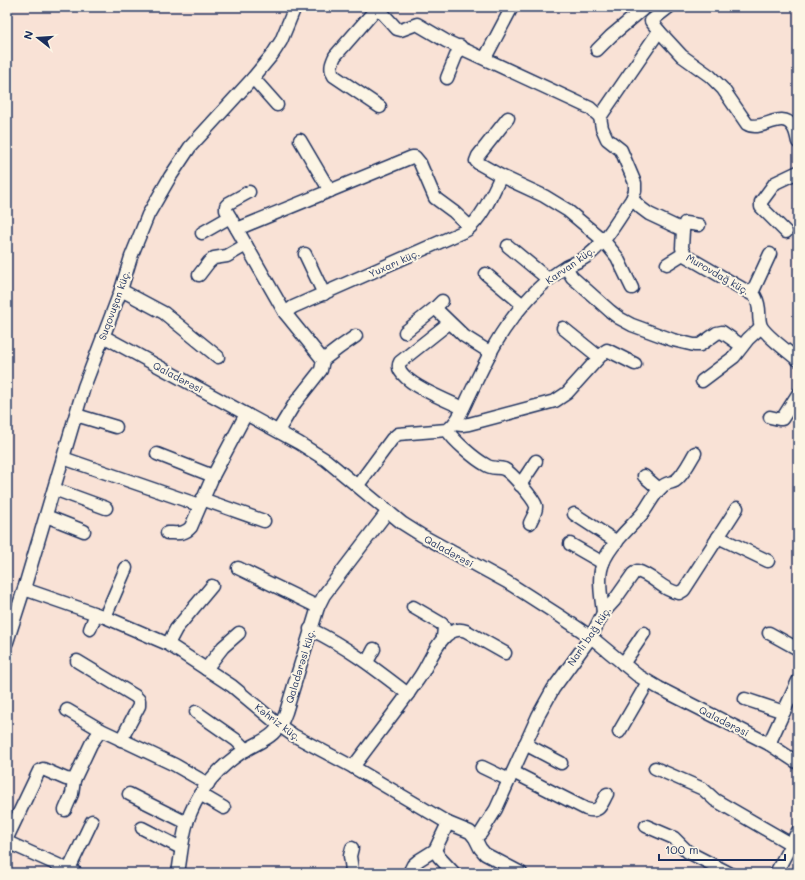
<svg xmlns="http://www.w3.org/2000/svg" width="805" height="880" viewBox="0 0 805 880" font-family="Mali,sans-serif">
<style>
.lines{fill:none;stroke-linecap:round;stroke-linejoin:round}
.minor-casing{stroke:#1b2f5e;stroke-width:15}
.minor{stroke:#fcf5e5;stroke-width:12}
.labels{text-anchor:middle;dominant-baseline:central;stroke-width:4;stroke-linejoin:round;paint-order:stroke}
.street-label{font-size:10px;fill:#1b2f5e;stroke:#fcf5e5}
</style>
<rect width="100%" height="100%" fill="#f9e2d6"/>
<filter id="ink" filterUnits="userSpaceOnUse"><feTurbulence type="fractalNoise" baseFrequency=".025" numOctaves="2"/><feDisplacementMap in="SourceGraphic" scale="8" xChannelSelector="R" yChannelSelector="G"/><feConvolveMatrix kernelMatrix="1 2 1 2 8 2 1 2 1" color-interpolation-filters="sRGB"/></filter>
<g filter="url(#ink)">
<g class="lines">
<g class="minor-casing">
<g id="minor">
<polyline points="377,7 397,29 401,30 417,24 446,41 590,108 600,117"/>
<path d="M 377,8 L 335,56 C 332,63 329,68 334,76 L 380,107"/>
<path d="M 659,31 L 682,56 L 710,76 L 723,89 L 747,124 C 761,133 782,109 793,127 C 796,131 797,138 798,142"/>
<polyline points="597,50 611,36 642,10"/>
<polyline points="485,58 512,7"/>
<polyline points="253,78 277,105"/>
<polyline points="447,78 460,46"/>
<polyline points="300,140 330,191"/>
<polyline points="501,176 478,163 476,161 478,156 508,118"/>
<polyline points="249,192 229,203 226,206 226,210 285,313"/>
<path d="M 632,199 L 641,208 L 649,214 L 683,230 L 682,248 L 686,256 L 755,296 C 762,308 757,317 761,326 C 766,336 789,352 798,360"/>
<polyline points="237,229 412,157 415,157 420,163 435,198 454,212 470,227"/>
<polyline points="683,230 685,223 699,225"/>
<polyline points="786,232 761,207 761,202 775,183 798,172"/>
<polyline points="202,233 230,217"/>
<polyline points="508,246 548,279"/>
<polyline points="305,254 324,294"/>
<polyline points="667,264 683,254"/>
<polyline points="566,267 572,277 610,311 619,318 632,325 673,340 694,345 700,345 717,333 722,332 742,346"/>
<polyline points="486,274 523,305"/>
<polyline points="199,275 209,262 214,258 227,256 246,245"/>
<polyline points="121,290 164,313 218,357"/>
<polyline points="752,293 770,254"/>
<polyline points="435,308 464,336 491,353"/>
<path d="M 449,323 L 400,362 C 390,379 450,402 463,408"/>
<polyline points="563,328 599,357"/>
<polyline points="405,332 435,308 442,301"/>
<polyline points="103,336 299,443 326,460 402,523 421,535 507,582 560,616 591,637 637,675 659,688 769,744 798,763"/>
<polyline points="323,360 340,347 356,336"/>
<polyline points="702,381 734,357 748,339 761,327"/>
<polyline points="76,415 116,427"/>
<polyline points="770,417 779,419 782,419 798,394"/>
<polyline points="454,424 462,425 469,424 555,401 567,393 604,352 607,350 635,364"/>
<path d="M 447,430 C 454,441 475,459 486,465 C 491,469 498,467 504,469 C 511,472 534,499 536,506 C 537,511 532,518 530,523"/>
<path d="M 278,431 L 295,403 L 321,370 L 323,360 L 285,313 L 293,307 L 467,230 C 483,217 492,194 501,176 L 544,196 L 567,210 L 604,241 L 617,257 L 632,288"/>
<polyline points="157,454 213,476"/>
<polyline points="63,458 199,505"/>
<polyline points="644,476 659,489"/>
<path d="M 358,485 L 392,439 L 398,434 L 447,430 C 458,423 464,406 470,394 C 482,369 494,342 511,320 C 526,300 544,280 566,267 C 574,263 583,260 590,254 C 608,239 619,218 632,199 L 635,191 L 635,183 L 621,150 L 607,139 L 602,128 L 600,117 L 659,31 L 651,21 L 669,7"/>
<polyline points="520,485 536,461"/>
<polyline points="54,489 106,508"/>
<polyline points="202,499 264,521"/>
<polyline points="574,514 617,542"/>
<polyline points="46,516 84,531"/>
<path d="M 167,533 C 177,533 184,535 191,527 L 213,476 L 246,414"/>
<polyline points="718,537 768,561"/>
<polyline points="570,544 603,563"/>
<polyline points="238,568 318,607"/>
<polyline points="24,589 105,617 168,644 232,686 280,726 293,735 353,767 448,823 470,832 475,838 480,848 485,854 521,873"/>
<polyline points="413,607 442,624 444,627 443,638"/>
<path d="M 603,613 C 602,600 598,584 601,570 C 605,549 628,530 642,514 C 649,506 653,494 662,487 C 665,483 671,483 675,481 C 683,476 690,461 695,453"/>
<polyline points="105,617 126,568"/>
<polyline points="90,629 96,614"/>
<path d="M 310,629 C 346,646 377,670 408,694 L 353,767"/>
<polyline points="769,633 798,649"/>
<polyline points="7,642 24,589 84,387 121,290 131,257 148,215 170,177 190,147 253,78 272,55 281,41 295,7"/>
<polyline points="168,644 176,629 212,586"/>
<polyline points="77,661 135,696 139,700 139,706 121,740"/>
<polyline points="367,662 374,649"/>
<polyline points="623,664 644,633"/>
<polyline points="206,669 223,647 239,633"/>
<path d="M 408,694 C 413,686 419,679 424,670 C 432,656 445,623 466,631 L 505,653"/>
<polyline points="745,699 784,712"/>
<polyline points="67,710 101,730 175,765 208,784"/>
<polyline points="196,712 236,740 246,750"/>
<polyline points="619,732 648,682"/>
<polyline points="525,744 561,763"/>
<polyline points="769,744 798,681"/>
<polyline points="482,767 509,780"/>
<polyline points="655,768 703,789 715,800 791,844"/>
<path d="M 513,772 L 586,809 C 600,814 601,804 607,794"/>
<polyline points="129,794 187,823"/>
<polyline points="200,794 224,808"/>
<polyline points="65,810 72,794 74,780"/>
<polyline points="646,826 674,838 688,852 729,873"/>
<polyline points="142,828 181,848"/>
<polyline points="7,838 39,771 43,769 66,779 74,780 91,744 101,730"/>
<path d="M 475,838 L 481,833 L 496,809 L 538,716 L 553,689 L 591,637 L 603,613 L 614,601 L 633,574 L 637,571 C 653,575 663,591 679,593 L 684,590 L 737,508"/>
<polyline points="7,842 76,873"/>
<polyline points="435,850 439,857 454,873"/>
<polyline points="69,869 92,821"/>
<path d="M 178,873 C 181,856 182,839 187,822 C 196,796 213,773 235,757 C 257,740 276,742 286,712 L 318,607 L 324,595 L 388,511"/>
<polyline points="350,873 352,870 350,856 352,848"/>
<polyline points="409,873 413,865 419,860 435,850 448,823"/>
<polyline points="776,873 798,831"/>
</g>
</g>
<use href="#minor" class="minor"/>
</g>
</g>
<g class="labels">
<g class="street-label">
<text transform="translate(394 263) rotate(-24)">Yuxarı küç.</text>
<text transform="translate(570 265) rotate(-35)">Karvan küç.</text>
<text transform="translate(718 274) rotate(30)">Murovdağ küç.</text>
<text transform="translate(114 305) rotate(-70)">Suqovuşan küç.</text>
<text transform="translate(178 377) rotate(28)">Qaladərəsi</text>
<text transform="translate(449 551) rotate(29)">Qaladərəsi</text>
<text transform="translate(589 636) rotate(-56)">Narlı bağ küç.</text>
<text transform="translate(300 666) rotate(-73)">Qaladərəsi küç.</text>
<text transform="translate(724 721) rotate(27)">Qaladərəsi</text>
<text transform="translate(278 722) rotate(37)">Kəhriz küç.</text>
</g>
</g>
<rect width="805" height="880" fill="none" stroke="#fcf5e5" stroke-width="24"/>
<rect x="12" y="12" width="781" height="856" fill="none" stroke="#1b2f5e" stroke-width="1.5" filter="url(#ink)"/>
<g transform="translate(38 38) rotate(287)" stroke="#fcf5e5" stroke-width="3" paint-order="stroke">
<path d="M0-3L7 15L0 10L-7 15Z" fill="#1b2f5e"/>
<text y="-6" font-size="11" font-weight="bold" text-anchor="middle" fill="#1b2f5e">N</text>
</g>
<path d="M659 854v6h126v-6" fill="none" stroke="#1b2f5e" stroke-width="2"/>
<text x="665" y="854" font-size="12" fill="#1b2f5e" stroke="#fcf5e5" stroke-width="3" paint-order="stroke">100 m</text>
</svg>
